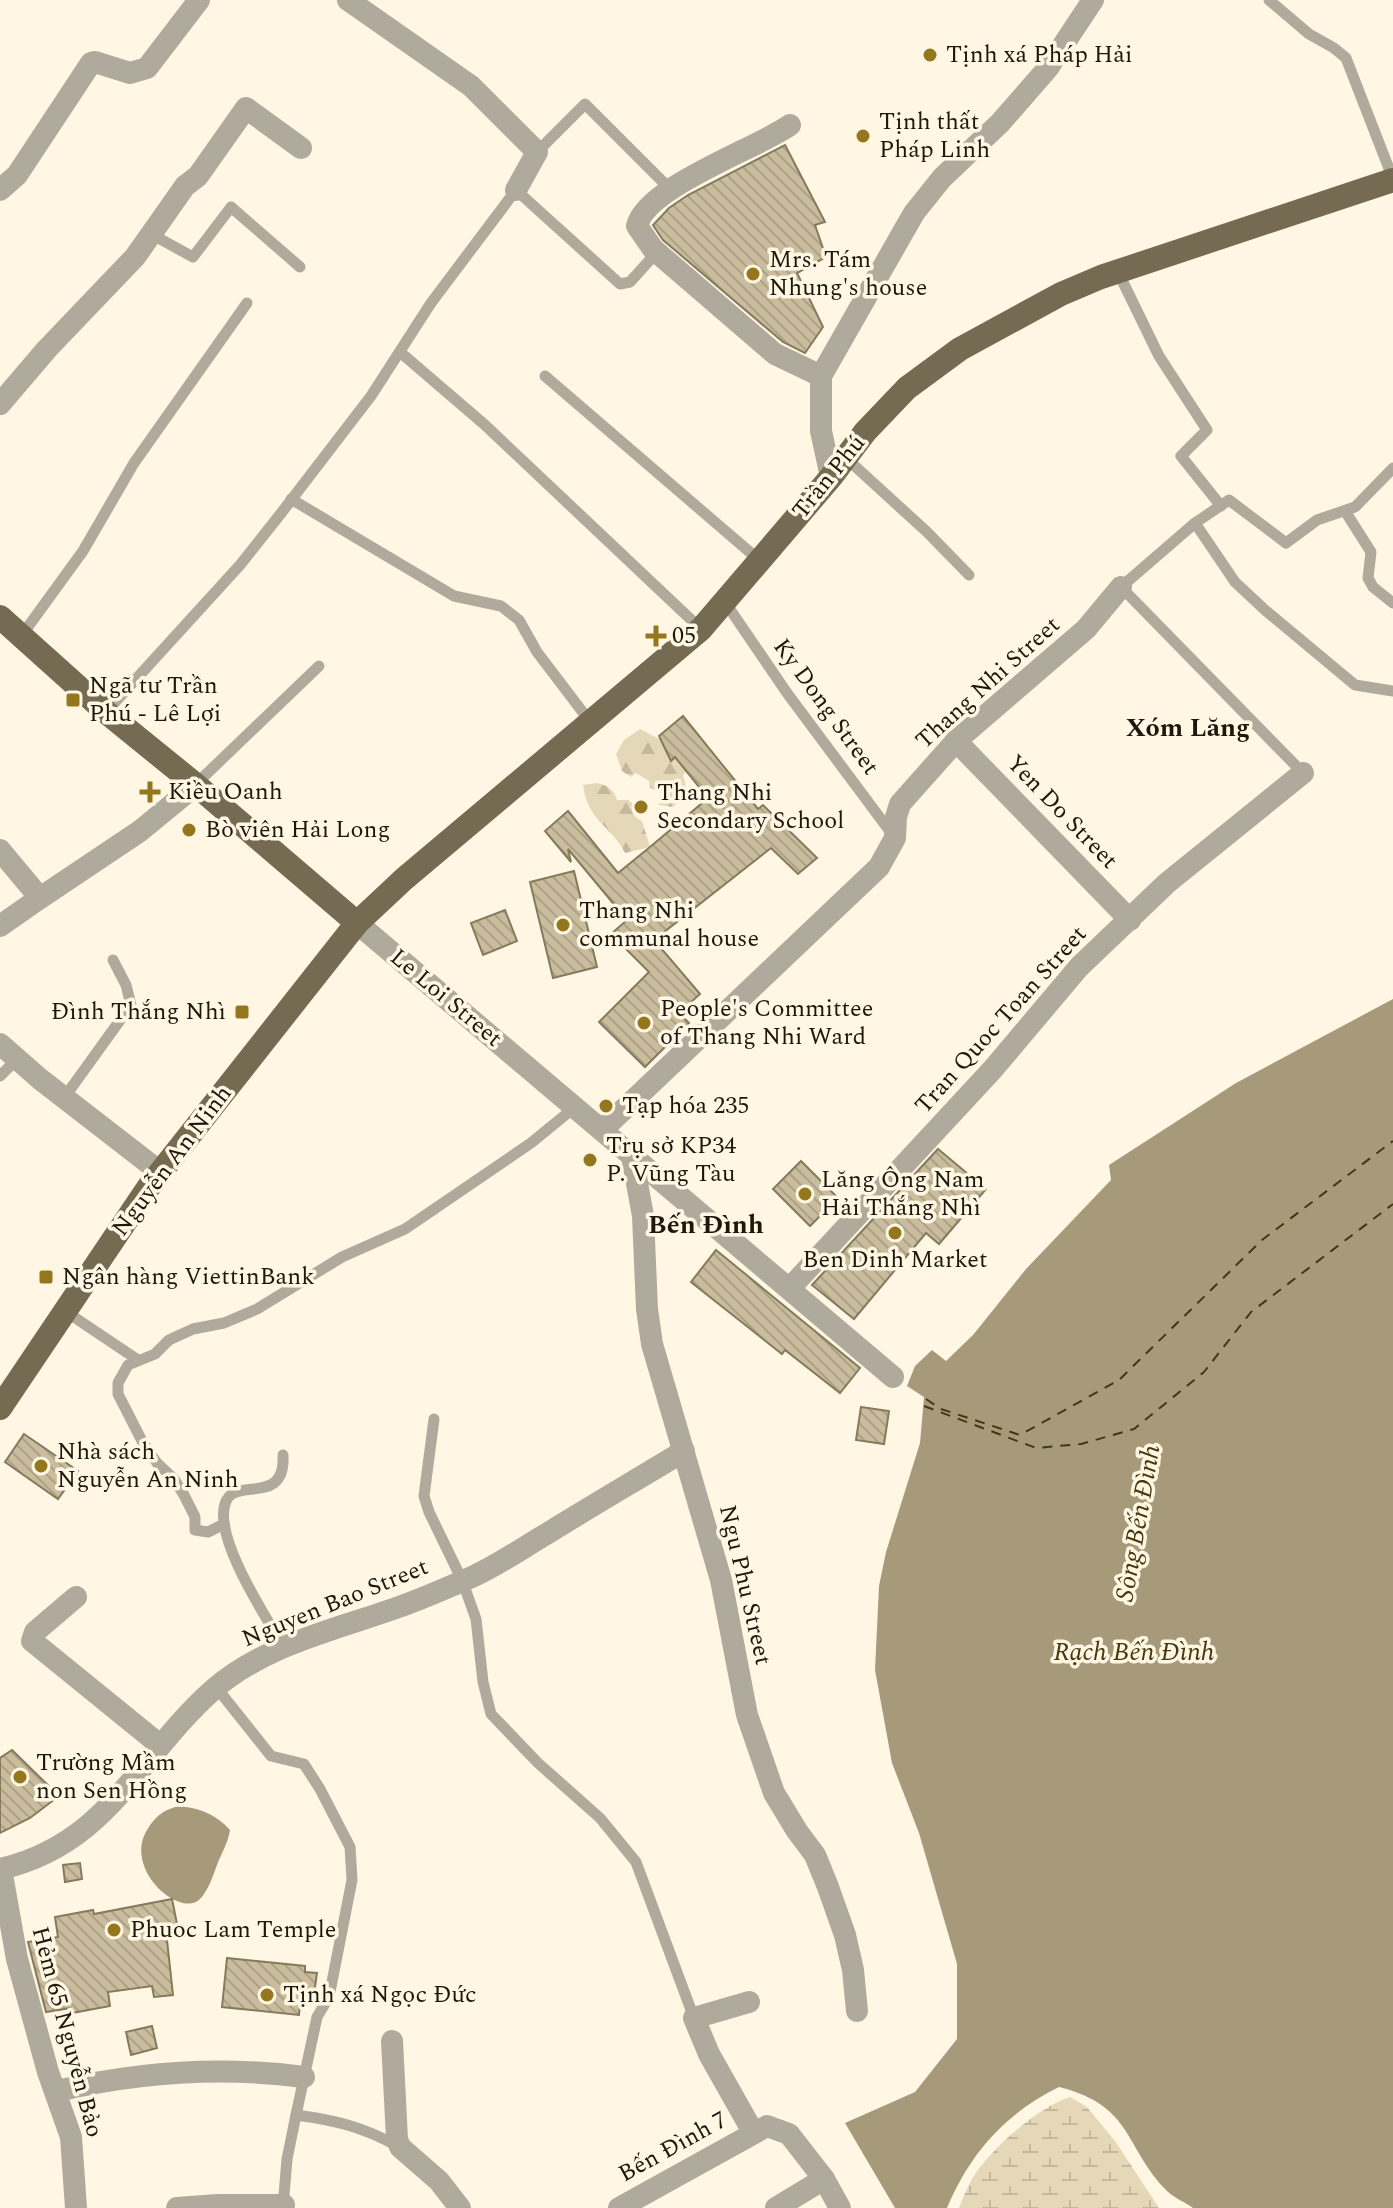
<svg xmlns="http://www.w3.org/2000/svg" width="1393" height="2208" viewBox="0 0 1393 2208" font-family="Spectral,serif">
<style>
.forest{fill:url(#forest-firs)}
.wetland{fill:url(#wetland-marsh)}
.water{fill:#a79a7b}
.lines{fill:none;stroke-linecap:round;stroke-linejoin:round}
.ferry{stroke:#46370d;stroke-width:2;stroke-dasharray:10 8;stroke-linecap:butt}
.building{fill:url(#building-back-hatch);stroke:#867a5d;stroke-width:2}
.lane{stroke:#b0aa9c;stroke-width:11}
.street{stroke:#b0aa9c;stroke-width:22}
.primary{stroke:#756b52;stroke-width:24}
.poi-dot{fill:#94761d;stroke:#fff7e3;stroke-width:3}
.labels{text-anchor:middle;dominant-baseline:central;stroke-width:7;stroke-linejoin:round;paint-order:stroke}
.poi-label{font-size:24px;fill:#1d180d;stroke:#fff7e3;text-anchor:start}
.street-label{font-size:24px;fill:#1d180d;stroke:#fff7e3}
.neighbourhood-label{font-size:26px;font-weight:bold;fill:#1d180d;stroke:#fff7e3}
.water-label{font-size:26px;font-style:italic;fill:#46370d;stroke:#fff7e3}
</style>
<defs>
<pattern id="forest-firs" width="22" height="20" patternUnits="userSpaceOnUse" patternTransform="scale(2)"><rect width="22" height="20" fill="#e5d8b8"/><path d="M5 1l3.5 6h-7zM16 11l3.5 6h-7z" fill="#c4b99d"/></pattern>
<pattern id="wetland-marsh" width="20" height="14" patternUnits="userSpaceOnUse" patternTransform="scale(2)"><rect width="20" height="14" fill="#e5d8b8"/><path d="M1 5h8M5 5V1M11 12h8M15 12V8" fill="none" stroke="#c4b99d"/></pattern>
<pattern id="building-back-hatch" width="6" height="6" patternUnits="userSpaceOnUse" patternTransform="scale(2)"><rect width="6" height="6" fill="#cabd9d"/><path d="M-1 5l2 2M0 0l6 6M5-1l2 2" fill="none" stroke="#ada286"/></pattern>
</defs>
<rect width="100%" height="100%" fill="#fff7e3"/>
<g class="forest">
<path d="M 640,729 L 661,740 L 671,760 L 675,757 L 686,771 L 683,776 C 689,791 685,799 672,807 L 659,805 L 661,793 L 650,788 L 649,781 L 636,773 L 631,777 L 622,771 L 616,754 L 624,740 Z"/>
<path d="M 597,783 C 608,786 613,788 617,800 L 628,800 L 632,803 C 631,813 634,817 642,821 L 650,847 L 625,853 C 611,825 588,822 583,785 Z"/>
</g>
<path class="wetland" d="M 1070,2097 L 1087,2107 L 1115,2141 L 1159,2208 L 959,2208 C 964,2196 968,2184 976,2173 C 994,2146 1039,2107 1070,2097 Z"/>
<g class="water">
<path d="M 1393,999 L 1393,2208 L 1193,2208 C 1185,2202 1174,2198 1167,2191 C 1123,2146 1134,2106 1059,2087 C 1006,2113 970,2153 947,2208 L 895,2208 L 845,2123 L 915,2092 L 957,2039 L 957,1964 L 919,1833 L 892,1763 L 875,1670 L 879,1586 L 886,1552 L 920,1443 L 924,1397 L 907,1386 L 915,1366 L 932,1350 L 946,1361 L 973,1335 L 1026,1269 L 1111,1180 L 1109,1165 L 1236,1083 Z"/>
<path d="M 175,1807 C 195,1805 217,1815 230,1830 C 228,1843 221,1854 217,1865 C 213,1876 208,1891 200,1899 C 181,1919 123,1870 147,1830 C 154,1818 162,1811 175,1807 Z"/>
</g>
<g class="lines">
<g class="ferry">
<polyline points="926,1399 941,1409 1020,1435 1119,1380 1262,1240 1393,1141"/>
<polyline points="924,1406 1036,1448 1081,1444 1134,1429 1204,1372 1251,1312 1393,1204"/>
</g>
</g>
<g class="building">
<polygon points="785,145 825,222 815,225 826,257 797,273 823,327 805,353 783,342 663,240 653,225 669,208 688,195"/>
<polygon points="683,716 758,809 763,805 817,858 798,874 771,848 654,940 700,994 679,1013 689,1023 645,1067 599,1022 649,972 611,934 627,920 568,849 571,862 545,831 568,811 618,873 650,847 708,798 675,757 671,761 659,736"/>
<polygon points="574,871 597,967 553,978 530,882"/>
<polygon points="505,910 517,941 483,955 471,923"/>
<polygon points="938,1149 986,1189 939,1244 926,1233 854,1319 812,1285"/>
<polygon points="801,1161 838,1198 810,1226 773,1189"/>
<polygon points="716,1250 860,1368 840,1393 785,1350 782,1354 691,1282"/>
<polygon points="861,1407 889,1411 884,1444 856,1440"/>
<polygon points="24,1434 78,1471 58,1499 5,1462"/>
<polygon points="12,1750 59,1796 30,1818 0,1833 0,1758"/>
<polygon points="80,1863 82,1879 65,1882 63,1865"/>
<polygon points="172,1899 178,1929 166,1931 173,1995 154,1997 152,1986 108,1992 110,2006 72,2013 71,2008 46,2012 28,1942 58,1937 55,1917 93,1910 94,1914"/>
<polygon points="227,1958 305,1966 305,1972 317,1973 314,1994 301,1993 299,2015 222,2007"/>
<polygon points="152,2026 157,2048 131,2055 126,2032"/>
</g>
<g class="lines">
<g class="lane">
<polyline points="1269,0 1309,34 1334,48 1346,58 1393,179"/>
<polyline points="537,152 585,104 671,190"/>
<polyline points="151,234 193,257 231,207 300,267"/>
<polyline points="1118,272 1159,356 1207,430 1181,456 1221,506"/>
<polyline points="400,352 485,425 701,629"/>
<polyline points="545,376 759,560"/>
<polyline points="846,458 927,532 969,575"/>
<polyline points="291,499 454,596 501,606 519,620 537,652 591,723"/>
<polyline points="1345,511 1371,552 1368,578 1373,587 1393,603"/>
<polyline points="1195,523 1235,582 1265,610 1355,685 1393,691"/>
<polyline points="725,602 787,693 892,834"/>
<polyline points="22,635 83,551 134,463 247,303"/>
<polyline points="106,712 240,565 282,512 371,396 431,303 516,190 620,284 630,282 657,252"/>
<polyline points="1303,773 1121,587 1195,523 1229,500 1286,543 1317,520 1355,507 1393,468"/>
<polyline points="196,784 319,666"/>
<polyline points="0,1076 17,1059"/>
<polyline points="64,1098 131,1005 126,985 113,960"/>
<polyline points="65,1311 138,1360"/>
<polyline points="434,1419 424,1496 429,1512 462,1580 476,1619 483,1682 491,1714 538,1763 600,1818 636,1862 694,2018"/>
<path d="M 283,1455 C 286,1508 233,1475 225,1504 C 214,1539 266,1617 284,1648"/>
<polyline points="224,1524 208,1532 195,1530 195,1517 184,1495 174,1479 157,1463 142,1441 118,1394 118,1383 128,1365 155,1354 169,1340 193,1329 224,1323 257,1309 342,1257 405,1229 531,1143 575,1107"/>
<polyline points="216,1687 271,1756 304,1764 320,1789 350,1847 352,1880 329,1997 317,2017 296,2115 287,2159 283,2207"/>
<path d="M 296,2115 C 334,2120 364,2127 397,2146"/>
</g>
<g class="street">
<polyline points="348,0 471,86 537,152 516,190"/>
<path d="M 790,125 C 756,149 646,187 637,226 L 653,249 L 775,354 L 821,376"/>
<polyline points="0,190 17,175 91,63 95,62 130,73 147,68 199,0"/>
<polyline points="0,404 47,349 135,257 185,186 198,176 246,108 301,148"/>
<polyline points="831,477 821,431 821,376 914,213 942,178 1000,123 1048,68 1093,0"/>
<polyline points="956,741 1130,920"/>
<polyline points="0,850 40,898 0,926"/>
<polyline points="40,898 140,831 196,785"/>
<polyline points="357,923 893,1377"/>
<polyline points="0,1044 40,1079 160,1172"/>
<polyline points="602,1130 879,867 895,838 896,817 900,804 956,741 1086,629 1121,587"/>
<polyline points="632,1156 643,1216 647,1309 652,1344 721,1580 747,1715 774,1793 797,1831 815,1855 828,1887 845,1935 853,1970 857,2011"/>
<polyline points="790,1288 993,1069 1079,967 1167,883 1303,773"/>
<polyline points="76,1597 35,1632 32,1641 160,1745"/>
<path d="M 0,1869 C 109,1844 137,1757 214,1689 C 265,1645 334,1630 396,1608 C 422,1599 449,1587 474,1576 C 500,1564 524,1547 548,1533 C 593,1505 638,1479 684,1451"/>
<polyline points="1,1869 17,1959 48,2072 71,2137 76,2208"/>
<polyline points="749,2002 694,2018 709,2054 753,2132"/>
<polyline points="392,2041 397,2139 400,2147 439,2181 460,2208"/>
<path d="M 57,2091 C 138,2072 221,2066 304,2077"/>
<polyline points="177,2208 218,2205 284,2205"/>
<polyline points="619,2208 767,2126 789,2134 824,2179 840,2208"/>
<polyline points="776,2208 824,2179"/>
</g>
<g class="primary">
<polyline points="0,617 106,712 196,785 357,923"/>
<polyline points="0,1408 148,1188 357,923 404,879 701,629 831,477 865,432 907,388 960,349 1061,294 1101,277 1393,180"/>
</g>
</g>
<g class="poi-dot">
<circle cx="930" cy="55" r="8"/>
<circle cx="863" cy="136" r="8"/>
<circle cx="753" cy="274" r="8"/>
<path d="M652 624h8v8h8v8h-8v8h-8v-8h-8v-8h8z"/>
<rect x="65" y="692" width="16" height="16" rx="4"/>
<path d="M146 780h8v8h8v8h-8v8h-8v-8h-8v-8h8z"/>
<circle cx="641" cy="807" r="8"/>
<circle cx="189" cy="830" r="8"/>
<circle cx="563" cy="925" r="8"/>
<rect x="234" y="1004" width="16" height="16" rx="4"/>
<circle cx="644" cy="1023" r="8"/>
<circle cx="606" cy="1106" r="8"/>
<circle cx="590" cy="1160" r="8"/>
<circle cx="805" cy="1194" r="8"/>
<circle cx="895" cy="1233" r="8"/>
<rect x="38" y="1269" width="16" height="16" rx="4"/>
<circle cx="41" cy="1466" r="8"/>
<circle cx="20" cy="1777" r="8"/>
<circle cx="114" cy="1930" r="8"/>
<circle cx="267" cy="1995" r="8"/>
</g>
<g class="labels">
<g class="poi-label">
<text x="946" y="55">Tịnh xá Pháp Hải</text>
<text x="879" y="122">Tịnh thất<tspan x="879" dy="28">Pháp Linh</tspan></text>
<text x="769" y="260">Mrs. Tám<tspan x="769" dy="28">Nhung's house</tspan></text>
<text x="672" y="636">05</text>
<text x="89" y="686">Ngã tư Trần<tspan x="89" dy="28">Phú - Lê Lợi</tspan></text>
<text x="168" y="792">Kiều Oanh</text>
<text x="657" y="793">Thang Nhi<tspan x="657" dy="28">Secondary School</tspan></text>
<text x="205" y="830">Bò viên Hải Long</text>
<text x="579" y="911">Thang Nhi<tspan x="579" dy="28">communal house</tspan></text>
<text x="660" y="1009">People's Committee<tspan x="660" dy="28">of Thang Nhi Ward</tspan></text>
<text x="226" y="1012" text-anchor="end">Đình Thắng Nhì</text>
<text x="622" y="1106">Tạp hóa 235</text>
<text x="606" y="1146">Trụ sở KP34<tspan x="606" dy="28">P. Vũng Tàu</tspan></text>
<text x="821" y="1180">Lăng Ông Nam<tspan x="821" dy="28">Hải Thắng Nhì</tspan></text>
<text x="895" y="1260" text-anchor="middle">Ben Dinh Market</text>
<text x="62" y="1277">Ngân hàng ViettinBank</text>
<text x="57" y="1452">Nhà sách<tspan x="57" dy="28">Nguyễn An Ninh</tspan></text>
<text x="36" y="1763">Trường Mầm<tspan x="36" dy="28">non Sen Hồng</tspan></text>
<text x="130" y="1930">Phuoc Lam Temple</text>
<text x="283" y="1995">Tịnh xá Ngọc Đức</text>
</g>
<g class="street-label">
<text transform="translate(829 477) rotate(-51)">Trần Phú</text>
<text transform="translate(988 683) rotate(-42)">Thang Nhi Street</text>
<text transform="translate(826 707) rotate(54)">Ky Dong Street</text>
<text transform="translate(1062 812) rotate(46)">Yen Do Street</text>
<text transform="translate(446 998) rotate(40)">Le Loi Street</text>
<text transform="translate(1001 1020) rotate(-48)">Tran Quoc Toan Street</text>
<text transform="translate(172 1161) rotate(-53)">Nguyễn An Ninh</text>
<text transform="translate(745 1585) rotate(77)">Ngu Phu Street</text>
<text transform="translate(335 1603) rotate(-22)">Nguyen Bao Street</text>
<text transform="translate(67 2032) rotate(75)">Hẻm 65 Nguyễn Bảo</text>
<text transform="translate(673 2147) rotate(-29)">Bến Đình 7</text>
</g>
<g class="neighbourhood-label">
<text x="1188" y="728">Xóm Lăng</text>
<text x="706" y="1225">Bến Đình</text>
</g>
<g class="water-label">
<text transform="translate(1138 1523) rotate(-80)">Sông Bến Đình</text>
<text x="1134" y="1652">Rạch Bến Đình</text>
</g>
</g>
</svg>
